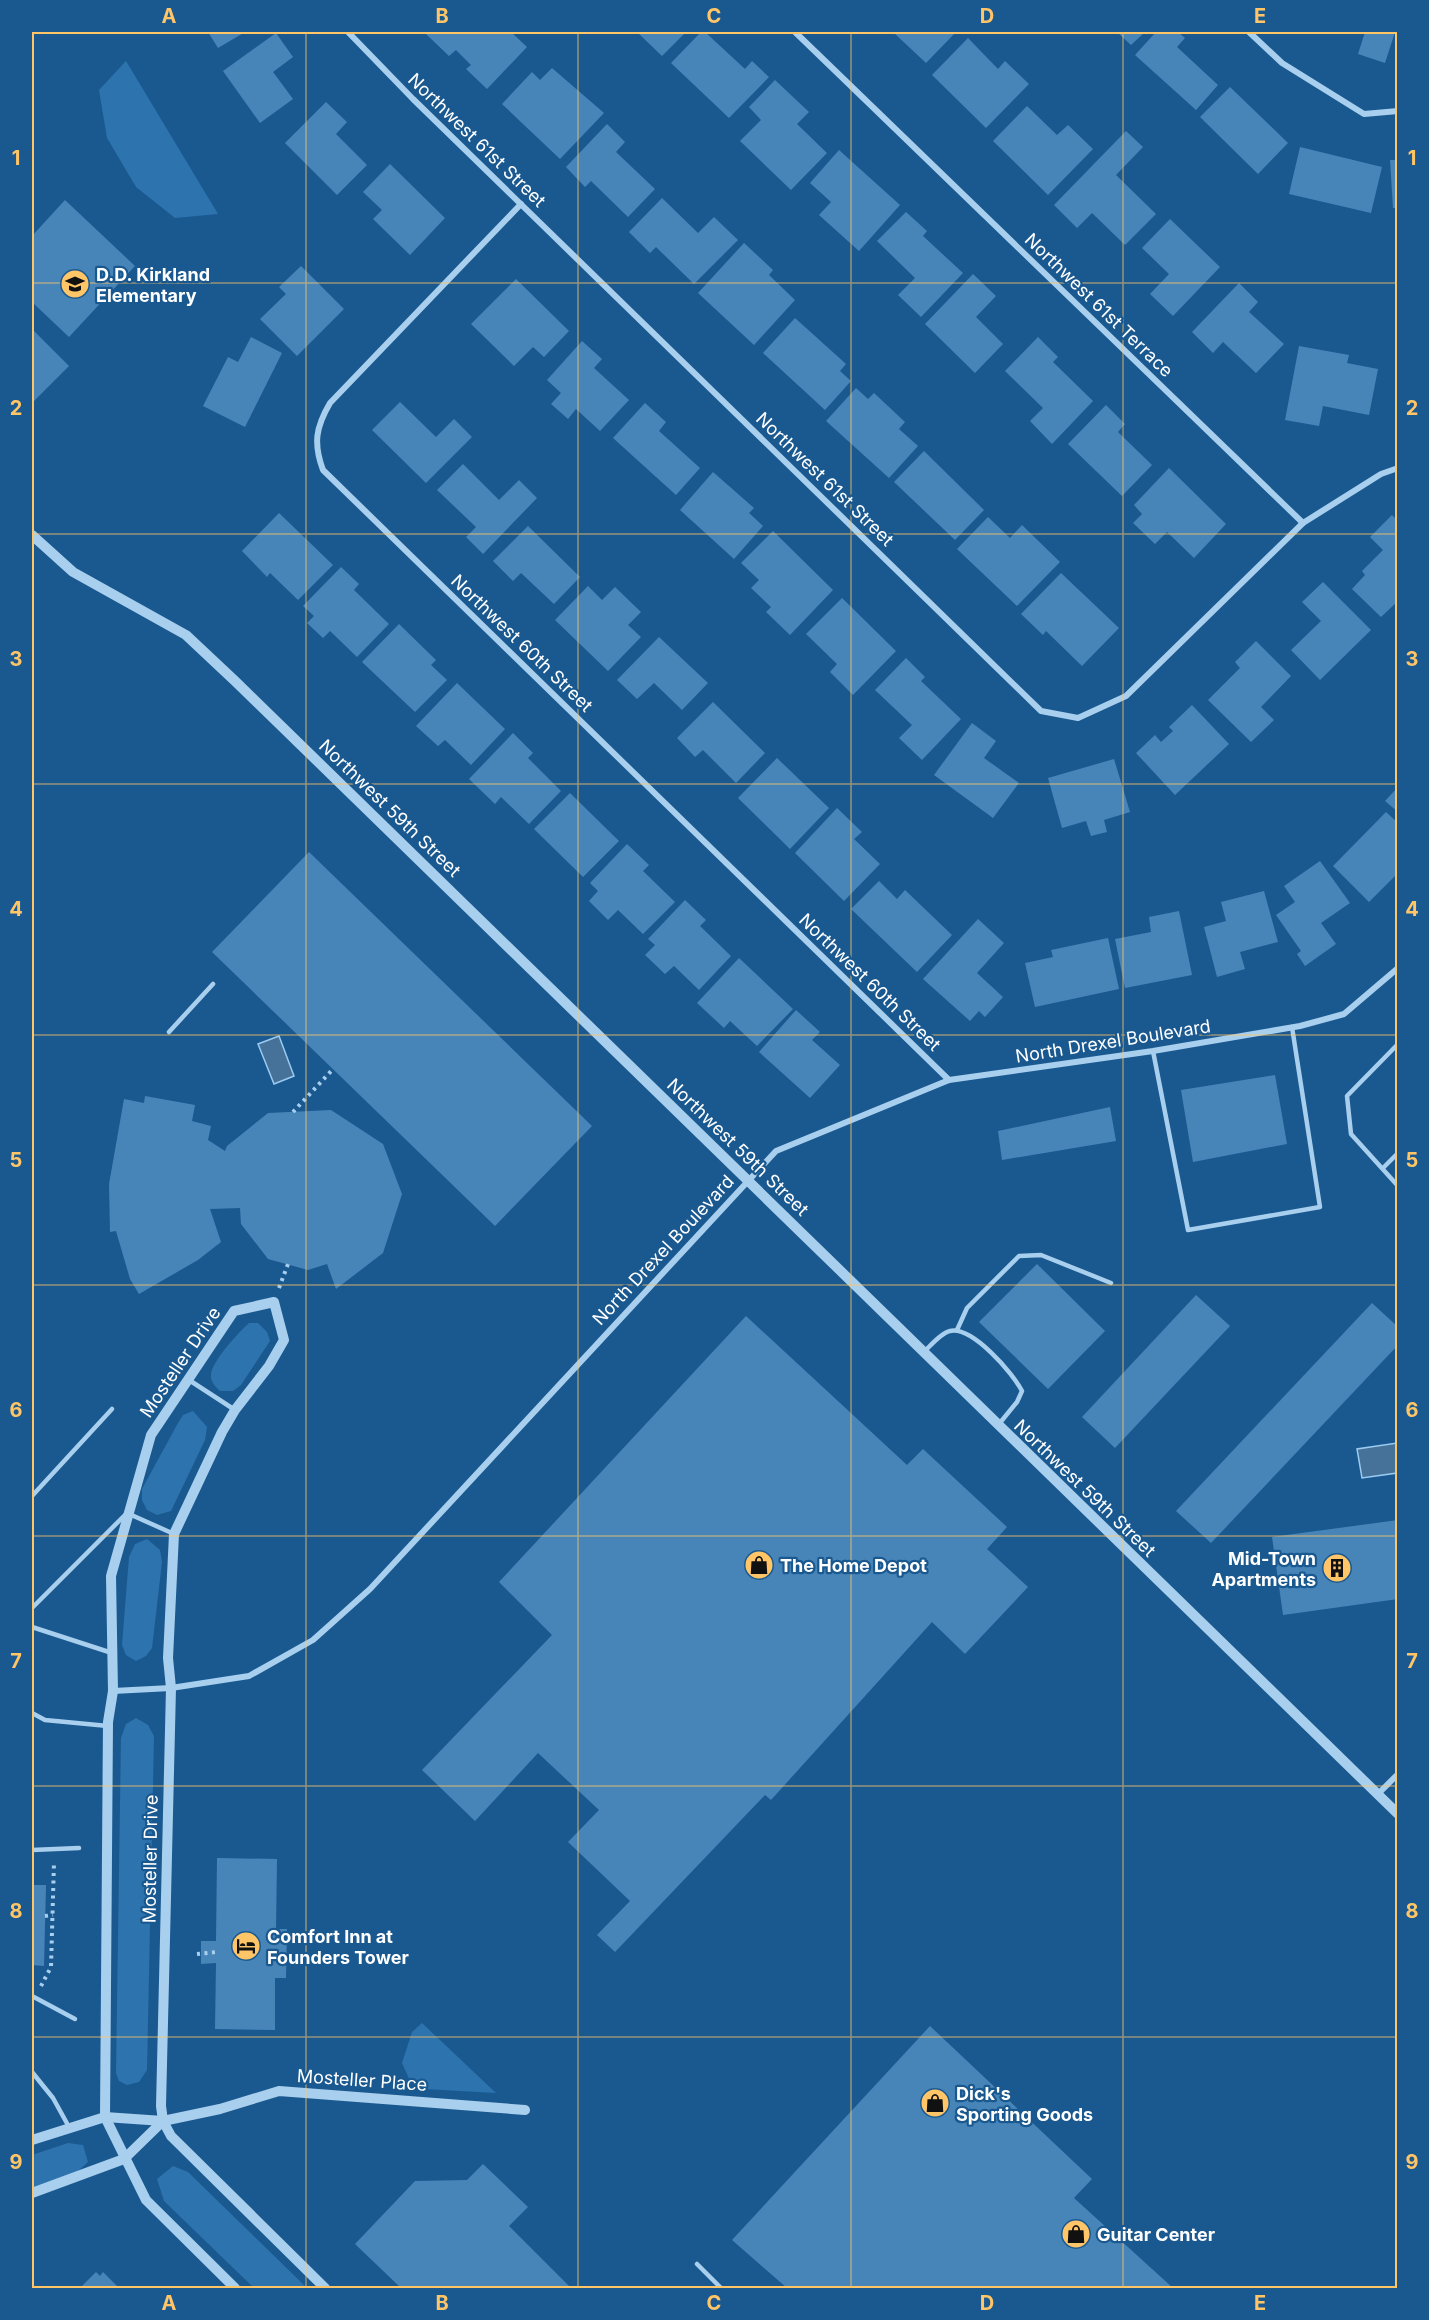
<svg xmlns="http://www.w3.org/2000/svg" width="1429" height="2320" viewBox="0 0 1429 2320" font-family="Inter,sans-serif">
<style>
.green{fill:#2d73ae}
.water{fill:#467299;stroke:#9ccbf1;stroke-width:1.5}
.building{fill:#4785b9}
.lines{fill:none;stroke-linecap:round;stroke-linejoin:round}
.path{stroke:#a9cfee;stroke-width:4;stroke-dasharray:3 4.5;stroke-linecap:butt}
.service{stroke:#a9cfee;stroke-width:4.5}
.minor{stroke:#a9cfee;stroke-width:6}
.tertiary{stroke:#a9cfee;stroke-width:10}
.grid{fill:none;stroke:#ffc567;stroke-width:1.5;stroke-opacity:0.55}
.labels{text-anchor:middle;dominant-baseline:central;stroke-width:4.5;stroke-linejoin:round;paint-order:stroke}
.street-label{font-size:18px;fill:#fff;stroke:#1a5990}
.poi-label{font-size:18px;font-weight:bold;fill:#fff;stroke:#1a5990;text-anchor:start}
.neatline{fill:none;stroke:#ffc567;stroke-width:2}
.grid-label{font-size:20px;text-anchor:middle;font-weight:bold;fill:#ffc567}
</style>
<rect width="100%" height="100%" fill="#1a5990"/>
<g class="green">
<polygon points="126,61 218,214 175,218 136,187 107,138 99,90"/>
<path d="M 249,1323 L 258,1323 L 267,1332 L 270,1341 L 241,1385 L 233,1391 L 220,1391 C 216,1387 210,1382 211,1375 C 211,1362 239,1332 249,1323 Z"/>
<polygon points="193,1411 207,1427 205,1440 171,1511 157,1515 147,1510 142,1500 142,1489 178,1423 183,1415"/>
<polygon points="147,1539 160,1550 162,1562 152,1648 146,1656 136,1661 126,1655 122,1645 129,1557 135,1544"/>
<polygon points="136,1718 148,1725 154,1736 147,2070 139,2082 127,2085 119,2081 116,2073 121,1738 126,1724"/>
<polygon points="422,2023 496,2093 424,2089 411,2083 402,2063 412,2032"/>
<polygon points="68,2143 83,2145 88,2162 76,2173 32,2188 32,2155"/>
<polygon points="173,2166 188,2172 307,2288 254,2288 164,2201 157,2179"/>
</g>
<g class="water">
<polygon points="279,1036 294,1076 274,1084 258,1044"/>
<polygon points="1397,1443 1397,1473 1362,1478 1357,1449"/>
</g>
<g class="building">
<polygon points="208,32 245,32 218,48"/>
<polygon points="428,32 511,32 527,47 487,89 466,69 471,65 456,50 449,56 426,34"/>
<polygon points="637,32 686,32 662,56"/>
<polygon points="701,32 705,32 745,69 752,61 769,77 729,118 671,63"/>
<polygon points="893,32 956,32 926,63"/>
<polygon points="1117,32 1145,32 1131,45"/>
<polygon points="1156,32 1178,32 1185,38 1177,47 1218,85 1196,110 1135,55"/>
<polygon points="1365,32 1395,32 1385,63 1358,54"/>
<polygon points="276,33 293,57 273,72 293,99 260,123 223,71"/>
<polygon points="968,38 998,69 1005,61 1029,84 986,128 932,75"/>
<polygon points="552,68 604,113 560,159 502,104 532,72 540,80"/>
<polygon points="775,80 809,112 797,124 827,153 791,190 740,141 761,120 749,107"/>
<polygon points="1230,87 1288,143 1258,174 1200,117"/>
<polygon points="326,102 347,122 336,134 367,165 337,195 285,143"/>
<polygon points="1027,106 1057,135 1068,125 1093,149 1048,195 993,141"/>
<polygon points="607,124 625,142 616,152 655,189 628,217 591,181 585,187 566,167"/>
<polygon points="1126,131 1143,147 1116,175 1156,214 1125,245 1092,213 1077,228 1054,205"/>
<polygon points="1300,147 1382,167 1371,213 1289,194"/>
<polygon points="839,150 900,205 859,251 819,215 831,202 810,183"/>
<polygon points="1390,160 1398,160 1398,208 1393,208"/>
<polygon points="390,164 445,218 410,255 373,219 382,210 363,192"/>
<polygon points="662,198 698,233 714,217 738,240 694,284 656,247 650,253 629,232"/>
<polygon points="65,200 135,266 69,337 32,302 32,236"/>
<polygon points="906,212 927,231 923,236 963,273 921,317 898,295 915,278 877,241"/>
<polygon points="1170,219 1220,267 1173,316 1150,294 1169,274 1142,248"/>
<polygon points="744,243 773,270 769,275 795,300 754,345 698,293"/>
<polygon points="301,266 344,309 297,356 260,319 286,294 279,287"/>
<polygon points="973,274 996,296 976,317 1003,344 975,373 925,324"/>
<polygon points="516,279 569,331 544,357 533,347 514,366 471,324"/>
<polygon points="1239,283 1258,302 1249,312 1284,344 1256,373 1223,342 1213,353 1192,332"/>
<polygon points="795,318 846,364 840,371 851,381 825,410 763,353"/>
<polygon points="32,329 69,366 32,403"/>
<polygon points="251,337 282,353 245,427 203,406 228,357 238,362"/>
<polygon points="1038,337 1058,357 1053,362 1093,401 1052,444 1030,421 1043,408 1005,371"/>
<polygon points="582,341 602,359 594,368 629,400 600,431 576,409 568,419 551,404 561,393 547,380"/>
<polygon points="1299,346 1349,355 1347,363 1378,369 1369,415 1323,406 1319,426 1285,420"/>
<polygon points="856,388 868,399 874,393 905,422 899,429 918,446 889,478 826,421"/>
<polygon points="400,402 436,437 454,419 472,437 426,483 372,430"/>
<polygon points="645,403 666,422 659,431 700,468 676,495 613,438"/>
<polygon points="1106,405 1125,424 1118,432 1152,465 1122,496 1068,444"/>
<polygon points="924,451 984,510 955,540 894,482"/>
<polygon points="463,464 499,500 519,480 537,498 483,554 466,537 476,527 437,490"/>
<polygon points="1169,468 1226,524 1194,558 1167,532 1155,544 1133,523 1142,514 1134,505"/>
<polygon points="713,472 754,508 749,513 763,526 734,559 680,510"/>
<polygon points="279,513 333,565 298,600 270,573 267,577 242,551"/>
<polygon points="1392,515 1398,521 1398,601 1381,617 1352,589 1365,575 1362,571 1383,550 1370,537"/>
<polygon points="988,517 1010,538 1022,525 1060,562 1017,606 957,549"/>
<polygon points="528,526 580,577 554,604 521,573 513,581 493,561"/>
<polygon points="773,531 833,590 790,635 766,612 771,607 751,588 759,580 741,563"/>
<polygon points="341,567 359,584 354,590 389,624 357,657 330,631 323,638 307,623 314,616 303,606"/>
<polygon points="1061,573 1119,628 1082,666 1046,631 1043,635 1021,614"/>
<polygon points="1323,582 1371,630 1320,680 1291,650 1321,621 1302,602"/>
<polygon points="588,586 602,600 615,587 641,612 628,625 641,637 608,671 555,620"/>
<polygon points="842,598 896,651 853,695 830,672 837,664 806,634"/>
<polygon points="399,624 436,660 431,665 447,680 415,712 362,662"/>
<polygon points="659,637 708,683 682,710 654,683 637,699 617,680"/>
<polygon points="1256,641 1291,676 1261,707 1274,720 1251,742 1208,700 1240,668 1235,662"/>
<polygon points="906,658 925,677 921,681 961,719 922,760 899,738 912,725 875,690"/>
<polygon points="457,683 505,729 471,765 445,740 438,746 416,726"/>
<polygon points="713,702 765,753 736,783 703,750 695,757 677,738"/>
<polygon points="1192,705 1229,744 1175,795 1136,753 1155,735 1161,742 1173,731 1169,727"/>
<polygon points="972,723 996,741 984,758 1019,783 993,818 934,775"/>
<polygon points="513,733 533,753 528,758 561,791 529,824 501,797 495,804 469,779"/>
<polygon points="777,758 829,808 790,849 738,798"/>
<polygon points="1114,759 1130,812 1104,820 1107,832 1091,836 1086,821 1062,828 1048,778"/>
<polygon points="1398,787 1398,812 1385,801"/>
<polygon points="570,793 619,841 583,877 534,829"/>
<polygon points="837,808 862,832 854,839 880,864 844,901 795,853"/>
<polygon points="1386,812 1398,823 1398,873 1369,902 1333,866"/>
<polygon points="627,844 649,865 643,871 675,902 643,934 618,910 608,920 589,901 598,891 590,883"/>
<polygon points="309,852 592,1126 495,1226 212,952"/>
<polygon points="1320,861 1350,903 1321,923 1336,944 1305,966 1297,954 1301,951 1276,915 1295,902 1284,886"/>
<polygon points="879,881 897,899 905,890 952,935 917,972 851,909"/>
<polygon points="1264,891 1278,942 1240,952 1245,969 1217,977 1204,927 1226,921 1221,902"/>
<polygon points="685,900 706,920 700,926 731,956 699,990 674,966 665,974 645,955 655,945 648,939"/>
<polygon points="1179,911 1192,975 1125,988 1115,939 1151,932 1149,917"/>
<polygon points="978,919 1004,943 977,973 1003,997 985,1017 979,1011 970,1021 923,979"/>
<polygon points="1108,938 1119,989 1035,1007 1025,963 1053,957 1051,950"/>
<polygon points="739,958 793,1009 757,1046 730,1021 724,1028 697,1003"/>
<polygon points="796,1010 820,1032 812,1040 840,1065 810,1098 759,1052"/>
<polygon points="1275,1075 1287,1144 1193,1162 1181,1090"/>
<polygon points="145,1096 195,1105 192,1121 211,1126 208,1140 225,1151 227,1146 268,1113 331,1110 383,1144 402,1194 383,1253 336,1289 327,1264 308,1270 268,1259 241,1224 240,1208 210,1209 221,1242 198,1260 139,1294 130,1279 116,1231 110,1232 109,1184 124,1099 144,1103"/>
<polygon points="1110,1107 1116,1141 1002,1160 998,1131"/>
<polygon points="1037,1264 1105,1331 1048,1389 979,1322"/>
<polygon points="1196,1295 1230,1326 1115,1448 1082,1417"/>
<polygon points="1372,1303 1398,1327 1398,1345 1211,1543 1176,1511"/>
<polygon points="746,1316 907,1465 923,1449 1007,1527 987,1549 1028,1587 965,1654 932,1622 771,1800 765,1795 615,1952 597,1935 630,1901 568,1842 599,1810 538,1753 475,1821 422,1770 552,1635 499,1582"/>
<polygon points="1398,1520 1398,1599 1283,1615 1272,1537"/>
<polygon points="217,1858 277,1859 276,1929 287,1929 286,1978 275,1978 275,2030 215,2029 216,1963 201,1964 201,1941 216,1941"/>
<polygon points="32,1885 46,1885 44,1966 32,1965"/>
<polygon points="930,2026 1092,2179 1074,2198 1173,2288 787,2288 732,2240"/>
<polygon points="483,2164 528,2207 509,2226 571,2288 401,2288 355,2244 415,2181 467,2180"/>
<polygon points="96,2272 100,2276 103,2272 119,2288 80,2288"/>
</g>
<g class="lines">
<g class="path">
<polyline points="293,1112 333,1069"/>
<polyline points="279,1288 288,1264"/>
<polyline points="45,1916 53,1915"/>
<polyline points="197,1954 216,1952"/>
<polyline points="276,1958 322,1958"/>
<polyline points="41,1986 51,1967 54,1862"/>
</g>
<g class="service">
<polyline points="169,1032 213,984"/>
<polyline points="1398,1044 1347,1096 1351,1134 1398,1186"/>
<polyline points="1153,1051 1188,1230 1320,1207 1292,1027"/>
<polyline points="1383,1168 1398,1153"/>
<polyline points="957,1330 967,1308 1019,1256 1041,1255 1111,1283"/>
<path d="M 925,1351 C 931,1345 941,1333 950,1331 C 972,1326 1013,1373 1022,1391 L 1017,1402 L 999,1424"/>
<polyline points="189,1380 235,1410"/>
<polyline points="32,1496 112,1409"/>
<polyline points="32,1608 127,1513 174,1534"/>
<polyline points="32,1627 112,1653"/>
<polyline points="32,1713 45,1720 108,1726"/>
<polyline points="32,1850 79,1848"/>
<polyline points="32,1996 75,2019"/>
<polyline points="32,2072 53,2098 69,2127"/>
<polyline points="697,2264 721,2288"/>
</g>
<g class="minor">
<polyline points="348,32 413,99 1041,711 1078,718 1126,696 1303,523"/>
<polyline points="795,32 1303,523 1381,474 1398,468"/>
<polyline points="1249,32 1282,63 1364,114 1398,111"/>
<path d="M 521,204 L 330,403 C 316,427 313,443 323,470 L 949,1080"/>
<polyline points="113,1691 171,1688 249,1676 313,1640 370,1589 776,1151 949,1080 1153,1051 1300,1026 1344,1014 1398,968"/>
<polyline points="1378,1794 1398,1774"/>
</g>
<g class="tertiary">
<polyline points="32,535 73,572 186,635 235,681 1398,1814"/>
<polyline points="32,2140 105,2117 163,2121 220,2109 279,2091 525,2110"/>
<polyline points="32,2193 124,2159 163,2121"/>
<polyline points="235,2288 146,2200 105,2117 108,1722 113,1691 111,1576 151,1435 234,1311 274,1302 284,1340 269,1366 235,1410 222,1432 174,1534 168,1658 171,1688 161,2106 163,2121 171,2136 325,2288"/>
</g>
</g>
<path class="grid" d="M 306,32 L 306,2288M 578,32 L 578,2288M 851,32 L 851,2288M 1123,32 L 1123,2288M 32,283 L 1398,283M 32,534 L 1398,534M 32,784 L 1398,784M 32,1035 L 1398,1035M 32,1285 L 1398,1285M 32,1536 L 1398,1536M 32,1786 L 1398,1786M 32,2037 L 1398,2037"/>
<defs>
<g id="school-disc" transform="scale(1.5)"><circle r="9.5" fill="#ffc567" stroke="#1a5990"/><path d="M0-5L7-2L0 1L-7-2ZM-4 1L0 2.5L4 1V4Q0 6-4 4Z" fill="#111"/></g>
<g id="shop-disc" transform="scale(1.5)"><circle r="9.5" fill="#ffc567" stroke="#1a5990"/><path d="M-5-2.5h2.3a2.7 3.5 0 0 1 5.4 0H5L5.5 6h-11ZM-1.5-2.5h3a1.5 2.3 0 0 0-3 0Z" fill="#111"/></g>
<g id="building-disc" transform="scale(1.5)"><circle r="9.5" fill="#ffc567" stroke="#1a5990"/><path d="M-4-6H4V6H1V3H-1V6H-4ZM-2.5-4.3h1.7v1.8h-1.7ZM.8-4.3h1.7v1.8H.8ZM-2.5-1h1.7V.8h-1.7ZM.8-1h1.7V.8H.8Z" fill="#111"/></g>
<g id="hotel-disc" transform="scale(1.5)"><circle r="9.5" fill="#ffc567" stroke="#1a5990"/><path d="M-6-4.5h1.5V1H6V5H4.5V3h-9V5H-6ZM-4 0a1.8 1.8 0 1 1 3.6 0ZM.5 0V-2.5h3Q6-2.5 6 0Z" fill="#111"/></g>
</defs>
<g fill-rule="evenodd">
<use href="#school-disc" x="75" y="284"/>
<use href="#shop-disc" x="759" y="1565"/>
<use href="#building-disc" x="1337" y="1568"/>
<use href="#hotel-disc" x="246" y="1946"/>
<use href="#shop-disc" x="935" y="2103"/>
<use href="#shop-disc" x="1076" y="2234"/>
</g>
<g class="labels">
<g class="street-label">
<text transform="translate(477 140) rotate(44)">Northwest 61st Street</text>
<text transform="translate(1099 305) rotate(44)">Northwest 61st Terrace</text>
<text transform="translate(825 479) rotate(44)">Northwest 61st Street</text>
<text transform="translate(522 643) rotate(44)">Northwest 60th Street</text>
<text transform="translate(390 808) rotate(44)">Northwest 59th Street</text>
<text transform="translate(870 982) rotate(44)">Northwest 60th Street</text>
<text transform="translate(1113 1041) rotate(-9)">North Drexel Boulevard</text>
<text transform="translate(738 1147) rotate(44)">Northwest 59th Street</text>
<text transform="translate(663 1250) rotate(-47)">North Drexel Boulevard</text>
<text transform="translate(180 1362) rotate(-56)">Mosteller Drive</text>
<text transform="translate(1085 1488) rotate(44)">Northwest 59th Street</text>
<text transform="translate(150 1859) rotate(-89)">Mosteller Drive</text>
<text transform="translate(362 2080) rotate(4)">Mosteller Place</text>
</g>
<g class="poi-label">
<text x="96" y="274">D.D. Kirkland<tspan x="96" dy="21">Elementary</tspan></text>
<text x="1316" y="1558" text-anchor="end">Mid-Town<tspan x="1316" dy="21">Apartments</tspan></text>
<text x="780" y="1565">The Home Depot</text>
<text x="267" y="1936">Comfort Inn at<tspan x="267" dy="21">Founders Tower</tspan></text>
<text x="956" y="2093">Dick's<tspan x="956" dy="21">Sporting Goods</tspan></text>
<text x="1097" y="2234">Guitar Center</text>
</g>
</g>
<rect width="1429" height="2320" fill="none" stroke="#1a5990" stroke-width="66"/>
<rect x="33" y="33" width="1363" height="2254" class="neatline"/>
<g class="grid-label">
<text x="169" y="23">A</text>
<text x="442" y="23">B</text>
<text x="714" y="23">C</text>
<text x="987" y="23">D</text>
<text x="1260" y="23">E</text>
<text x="16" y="165">1</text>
<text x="1412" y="165">1</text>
<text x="16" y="415">2</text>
<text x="1412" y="415">2</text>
<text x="16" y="666">3</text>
<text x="1412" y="666">3</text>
<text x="16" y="916">4</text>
<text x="1412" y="916">4</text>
<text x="16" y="1167">5</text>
<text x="1412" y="1167">5</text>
<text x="16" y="1417">6</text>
<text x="1412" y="1417">6</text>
<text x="16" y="1668">7</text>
<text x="1412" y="1668">7</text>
<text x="16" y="1918">8</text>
<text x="1412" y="1918">8</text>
<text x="16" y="2169">9</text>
<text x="1412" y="2169">9</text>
<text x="169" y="2310">A</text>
<text x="442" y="2310">B</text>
<text x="714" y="2310">C</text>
<text x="987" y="2310">D</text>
<text x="1260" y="2310">E</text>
</g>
</svg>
